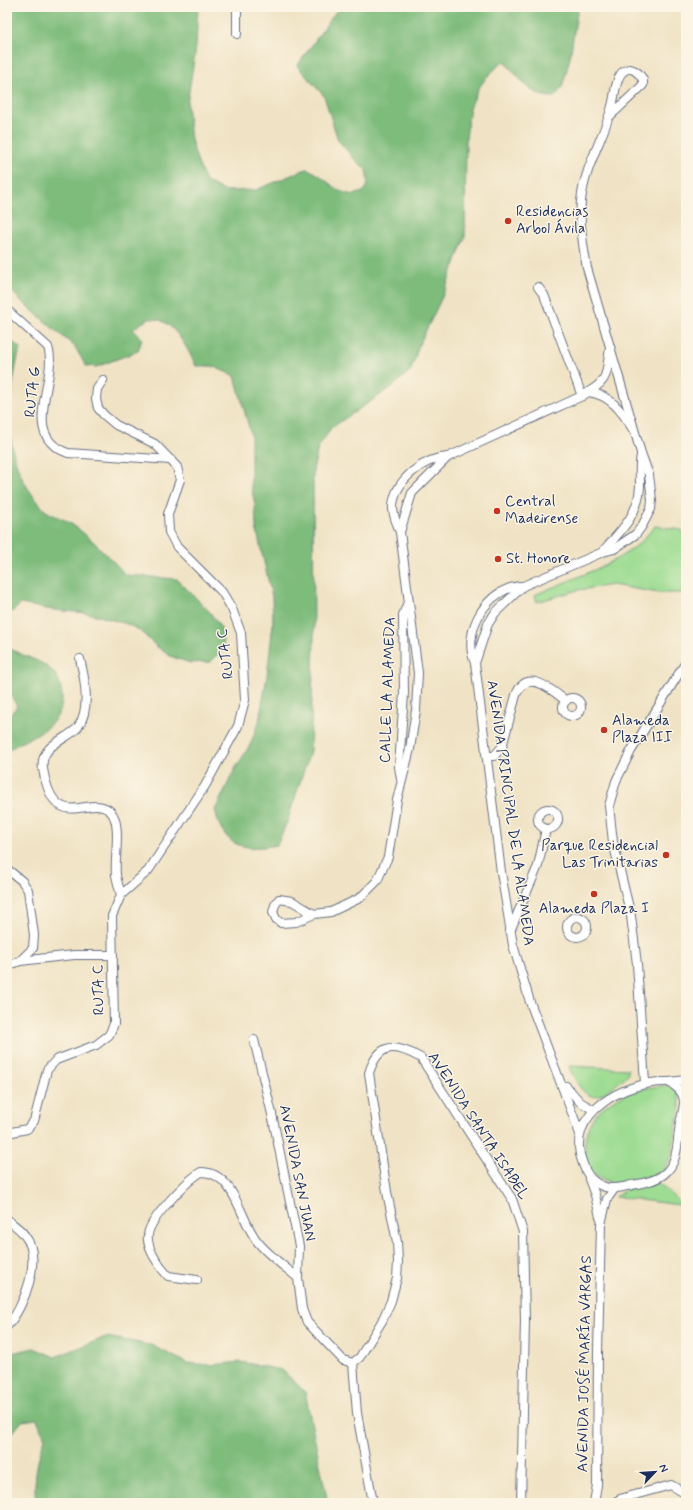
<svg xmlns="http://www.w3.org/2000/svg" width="693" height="1510" viewBox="0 0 693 1510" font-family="Mynerve,sans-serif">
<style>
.green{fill:#9ddc92;stroke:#5c8678}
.forest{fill:#7ebc7c;stroke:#4c766d}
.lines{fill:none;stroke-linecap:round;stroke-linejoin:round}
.street-casing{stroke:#666e82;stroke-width:10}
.street{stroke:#fff;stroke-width:8}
.poi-dot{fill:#c8321e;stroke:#fcf5e5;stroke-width:1.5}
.labels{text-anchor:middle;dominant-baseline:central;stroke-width:3;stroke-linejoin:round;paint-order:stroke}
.poi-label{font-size:15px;fill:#1b2f5e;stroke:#fcf5e5;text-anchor:start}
.street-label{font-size:15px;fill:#1b2f5e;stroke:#fcf5e5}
</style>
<rect width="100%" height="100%" fill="#fcf5e5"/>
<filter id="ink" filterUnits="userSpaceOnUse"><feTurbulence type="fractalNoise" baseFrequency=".025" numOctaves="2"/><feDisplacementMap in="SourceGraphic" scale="8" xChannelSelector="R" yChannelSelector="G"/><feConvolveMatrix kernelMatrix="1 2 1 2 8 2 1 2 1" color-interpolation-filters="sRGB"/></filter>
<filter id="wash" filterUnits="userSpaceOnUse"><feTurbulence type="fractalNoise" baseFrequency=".012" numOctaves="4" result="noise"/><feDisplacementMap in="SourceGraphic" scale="16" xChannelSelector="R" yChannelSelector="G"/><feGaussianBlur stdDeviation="0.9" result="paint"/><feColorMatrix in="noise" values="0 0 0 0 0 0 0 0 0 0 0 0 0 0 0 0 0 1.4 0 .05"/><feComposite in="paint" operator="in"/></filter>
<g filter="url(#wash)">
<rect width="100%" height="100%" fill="#f0e3c5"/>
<g class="green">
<path d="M 655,526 L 682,530 L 686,546 L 686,593 L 658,593 L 613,585 L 578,590 L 537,602 L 535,595 C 565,581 604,569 631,550 C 640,544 647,535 655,526 Z"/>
<path d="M 569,1066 L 628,1069 L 628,1074 C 622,1080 606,1094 597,1096 C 584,1100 572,1076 569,1066 Z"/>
<path d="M 671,1085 C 685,1100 679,1110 676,1127 C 674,1139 673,1155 666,1166 C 661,1174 649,1178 640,1179 C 630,1181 620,1184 610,1182 C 578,1176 579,1131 598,1112 C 619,1092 643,1087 671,1085 Z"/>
<polygon points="658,1183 680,1202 680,1205 615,1197 625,1190"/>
</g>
<g class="forest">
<path d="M 7,7 L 198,7 L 196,47 L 187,104 L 191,140 L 198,163 L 206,181 L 224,191 L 256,190 L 306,169 C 325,173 339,201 360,193 C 371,189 367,178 366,169 L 355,160 L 338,140 L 324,96 L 297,66 L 339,7 L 578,7 L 570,58 L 562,88 L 554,97 C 531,98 518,75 503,61 L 486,78 L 478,89 L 470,108 L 466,138 L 465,237 L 443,295 L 419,345 L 411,370 L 392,387 L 331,428 L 318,448 L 313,470 L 314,643 L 310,752 L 287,822 L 277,845 C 256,849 232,851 221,828 C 218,823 217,816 215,810 L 235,769 L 250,745 L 259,722 L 267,676 L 273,623 L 272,597 L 256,527 L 255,504 L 251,487 L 251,435 L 235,376 L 212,366 L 196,366 C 188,350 172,316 150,319 C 145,320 138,326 133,329 L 142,339 L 138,351 L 96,367 L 86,366 L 75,347 L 20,300 L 7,286 Z"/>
<path d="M 7,337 L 20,348 C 8,400 0,452 34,497 C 38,501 41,507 46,511 C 53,516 63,518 70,523 C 92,538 108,556 126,575 L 177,579 L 209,611 L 221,628 L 224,648 L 211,662 L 190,663 L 170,656 L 156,646 L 139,630 L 127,624 L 87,613 L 52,610 L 21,604 L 7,616 Z"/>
<path d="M 7,647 C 22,657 43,659 55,674 C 59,679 62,690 62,697 C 63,729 28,736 7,751 L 7,719 L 17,706 L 7,689 Z"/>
<path d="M 106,1337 L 151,1345 L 187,1363 L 210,1365 L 241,1362 L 282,1370 L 305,1392 L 328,1503 L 36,1503 C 33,1479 37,1461 45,1438 L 37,1419 L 22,1421 L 7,1440 L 8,1401 L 7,1356 L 11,1353 L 34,1348 L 55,1357 Z"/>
</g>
</g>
<g filter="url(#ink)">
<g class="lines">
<g class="street-casing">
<g id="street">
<polyline points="237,7 237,34"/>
<polyline points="538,287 544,295 582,396"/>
<path d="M 7,310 L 48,347 C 59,380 18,436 68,453 L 171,460"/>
<path d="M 589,392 C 610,395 622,411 632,428"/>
<path d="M 400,532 L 412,493 L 448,457 L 582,396 C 609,381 606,377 610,347"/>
<path d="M 603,551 C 621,531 639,514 640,486 C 640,475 639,465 641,455"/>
<path d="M 523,586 C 488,586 461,631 475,663 L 501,872 L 513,945 L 530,1002 L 580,1134"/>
<path d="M 80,659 C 85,679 91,709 78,727 C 68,740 39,744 43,769 C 55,838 91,791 111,812 C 122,824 114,859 116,875 C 117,881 119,888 121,895"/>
<path d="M 475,663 L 488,624 L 495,613 L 523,586 L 603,552 L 614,549 L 636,534 L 642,526 L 651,509 L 652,500 L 649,475 L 641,453 L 587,268 C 583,247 579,223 581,201 C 585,164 605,137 613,102 C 615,93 616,76 624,71 C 632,65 640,74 643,80 L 643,85 L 610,116"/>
<circle cx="572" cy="707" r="9"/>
<path d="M 486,756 L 494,756 L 502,747 L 516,695 C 527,667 552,690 566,701"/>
<polyline points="401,779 399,767 404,693 403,615 408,602"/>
<circle cx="548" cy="819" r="10"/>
<polyline points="7,869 22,881 28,890 34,935 33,948 20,961"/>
<path d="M 314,914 L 292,901 L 279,899 L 275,905 L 273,912 L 276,919 L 281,923 L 296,922 L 314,914 L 331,912 L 360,898 L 377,881 L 388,857 L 397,800 L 410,749 L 416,710 L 418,673 L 400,532 C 397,523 392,515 393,505 C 396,479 424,458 448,457"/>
<circle cx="577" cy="927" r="10"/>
<polyline points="510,931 538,866 546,829"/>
<polyline points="7,966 20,961 74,955 113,955"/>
<polyline points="254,1040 272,1114 299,1246 298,1278 302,1309 307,1322 343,1360 353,1363"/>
<path d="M 668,1082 C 676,1085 684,1093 684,1102 C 684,1109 681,1117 680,1123 C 677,1141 679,1162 664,1174 C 655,1181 643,1183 632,1185 C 623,1187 614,1190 605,1187 C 593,1183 587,1176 583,1164 C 562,1114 626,1080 668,1082 Z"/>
<polyline points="669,1082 686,1080"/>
<polyline points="645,1083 637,964 631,916 613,842 609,806 616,781 631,751 686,662"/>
<polyline points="566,1086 580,1102 594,1110"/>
<polyline points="7,1133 27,1129 34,1121 47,1070 56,1060 96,1045 109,1035 114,1024 112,916 121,895 148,871 205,786 238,726 245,700 241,633 232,609 222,592 177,547 169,532 168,514 180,480 177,467 155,444 116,425 104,415 98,408 96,399 97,389 103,380"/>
<polyline points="589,1179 595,1195 600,1217"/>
<path d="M 7,1219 C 13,1225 21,1229 25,1236 C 43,1258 24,1308 7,1326"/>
<path d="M 197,1280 L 168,1276 C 159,1266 146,1248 148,1235 C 149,1219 188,1180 201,1172 C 235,1172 240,1220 257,1241 C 268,1255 284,1266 298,1278"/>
<path d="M 353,1363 L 360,1357 L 382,1321 L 391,1301 L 397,1278 L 398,1262 L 397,1242 L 387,1192 L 369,1073 C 379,1041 396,1044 421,1058 L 512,1199 L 523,1232 L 525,1320 L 521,1503"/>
<polyline points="353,1363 357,1413 373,1503"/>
<polyline points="594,1503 597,1485 598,1352 601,1224 607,1199 615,1188"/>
<polyline points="614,1503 620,1499 671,1485 686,1494"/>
</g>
</g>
<use href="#street" class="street"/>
</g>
</g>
<g class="poi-dot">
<circle cx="508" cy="221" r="4"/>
<circle cx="497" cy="511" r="4"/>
<circle cx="498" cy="559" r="4"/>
<circle cx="604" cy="730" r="4"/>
<circle cx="666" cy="855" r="4"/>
<circle cx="594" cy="894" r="4"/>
</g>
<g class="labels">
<g class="poi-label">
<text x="516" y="212">Residencias<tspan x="516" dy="17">Arbol Ávila</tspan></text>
<text x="505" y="502">Central<tspan x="505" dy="17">Madeirense</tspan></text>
<text x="506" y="559">St. Honore</text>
<text x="612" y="721">Alameda<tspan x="612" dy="17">Plaza III</tspan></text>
<text x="658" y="846" text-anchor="end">Parque Residencial<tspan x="658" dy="17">Las Trinitarias</tspan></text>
<text x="594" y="909" text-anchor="middle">Alameda Plaza I</text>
</g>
<g class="street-label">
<text transform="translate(33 392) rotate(-84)">RUTA G</text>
<text transform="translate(226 654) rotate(-97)">RUTA C</text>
<text transform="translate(388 690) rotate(-88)">CALLE LA ALAMEDA</text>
<text transform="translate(510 813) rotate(82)">AVENIDA PRINCIPAL DE LA ALAMEDA</text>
<text transform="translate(99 990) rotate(-91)">RUTA C</text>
<text transform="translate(478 1126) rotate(57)">AVENIDA SANTA ISABEL</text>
<text transform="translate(297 1173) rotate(79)">AVENIDA SAN JUAN</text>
<text transform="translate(585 1364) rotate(-89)">AVENIDA JOSÉ MARÍA VARGAS</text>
</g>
</g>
<rect width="693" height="1510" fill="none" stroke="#fcf5e5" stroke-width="24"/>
<g transform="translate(655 1472) rotate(65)" stroke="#fcf5e5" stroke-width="3" paint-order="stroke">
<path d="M0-3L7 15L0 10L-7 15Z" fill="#1b2f5e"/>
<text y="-6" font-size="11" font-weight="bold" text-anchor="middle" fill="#1b2f5e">N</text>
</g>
</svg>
